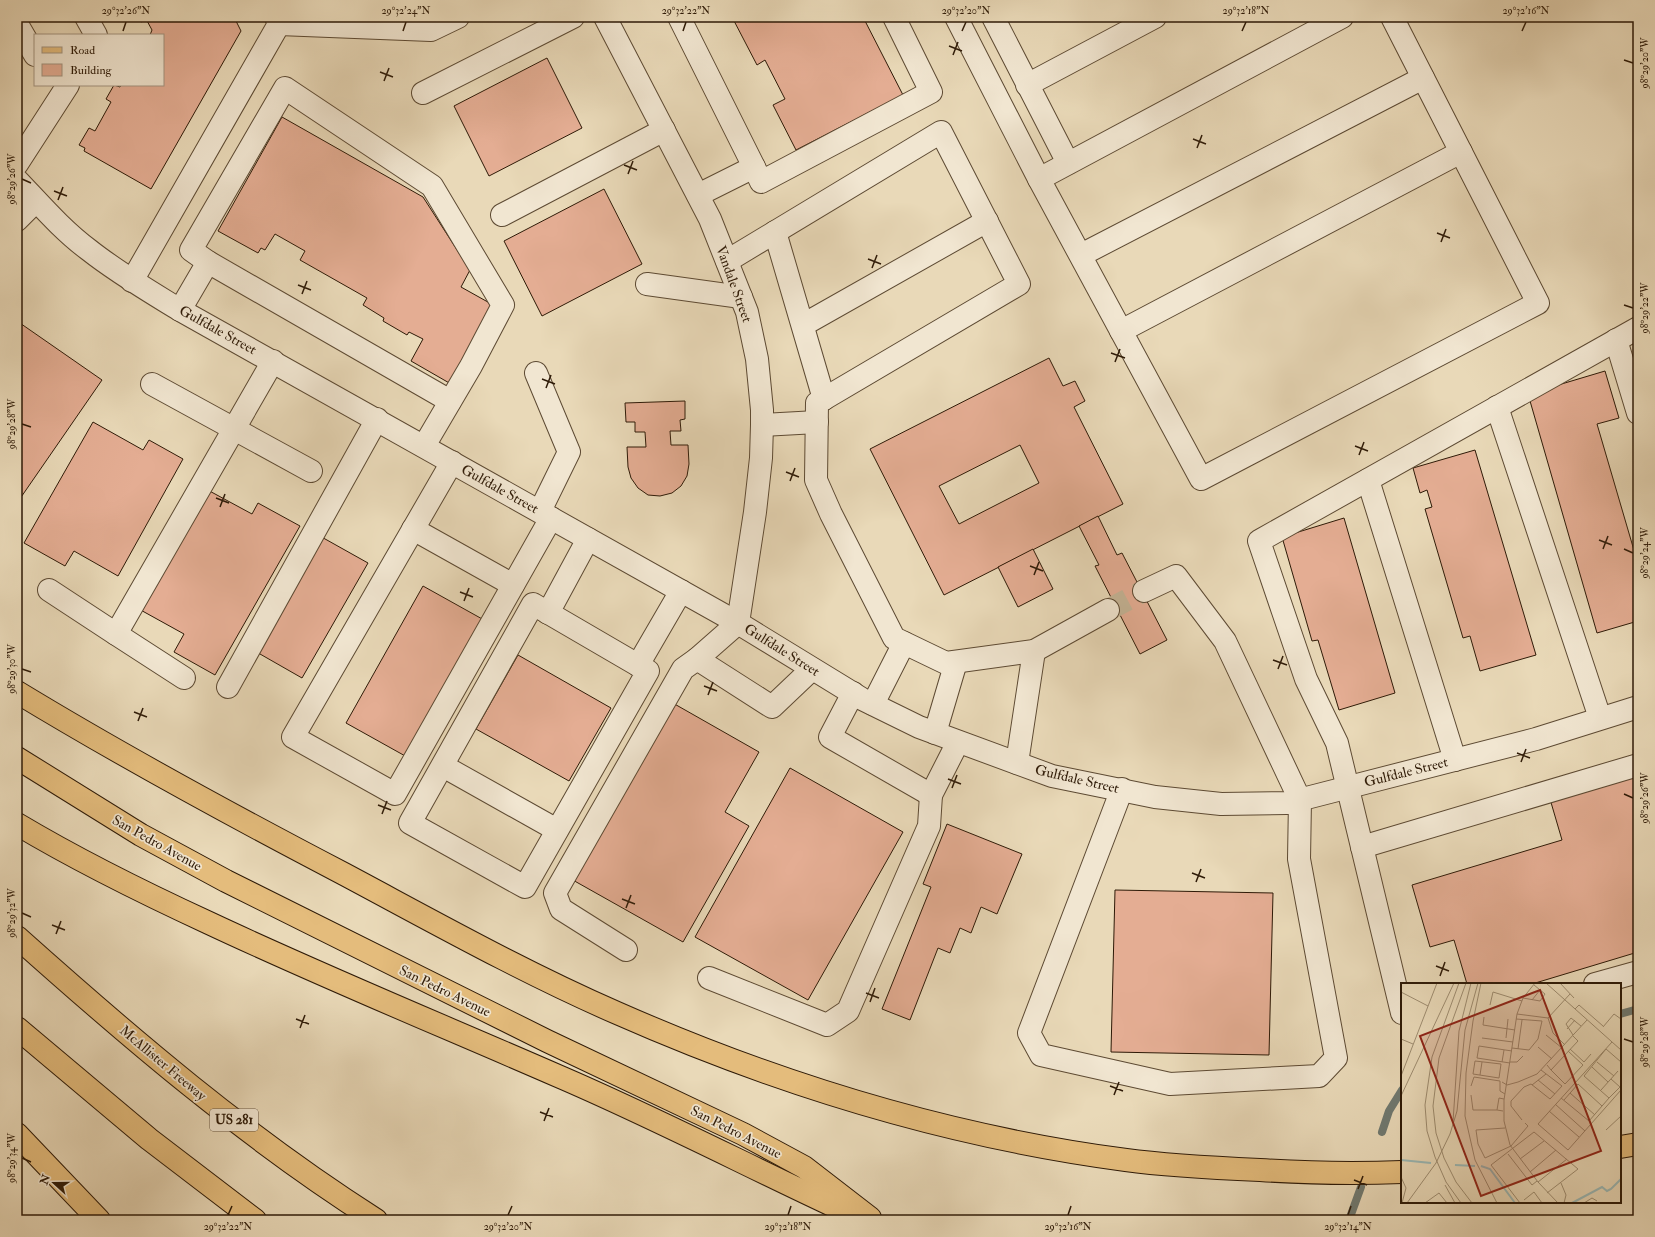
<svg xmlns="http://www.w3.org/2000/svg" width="1655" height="1237" viewBox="0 0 1655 1237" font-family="'IM FELL Double Pica',serif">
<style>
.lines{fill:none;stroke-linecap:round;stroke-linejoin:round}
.stream{stroke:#6f7971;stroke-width:8}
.building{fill:#e4ad93;stroke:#2e1a07;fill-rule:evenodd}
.minor-tunnel{stroke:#c4b395;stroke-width:22;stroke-dasharray:22 11;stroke-linecap:butt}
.minor-casing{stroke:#5d4a33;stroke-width:24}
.major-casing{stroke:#2e1a07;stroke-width:24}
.highway-casing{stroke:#2e1a07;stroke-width:24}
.minor{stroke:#f1e6d1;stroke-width:22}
.major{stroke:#e4bc7c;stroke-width:22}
.highway{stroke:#e4bc7c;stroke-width:22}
.ticks{fill:none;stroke:#2e1a07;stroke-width:1.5}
.labels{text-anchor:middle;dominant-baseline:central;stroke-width:3.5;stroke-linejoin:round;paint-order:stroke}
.shield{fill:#f1e6d1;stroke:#685744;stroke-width:1}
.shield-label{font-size:13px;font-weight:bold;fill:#2e1a07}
.street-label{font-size:14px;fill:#2e1a07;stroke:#f1e6d1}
.inset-river{fill:none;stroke:#9ab9b7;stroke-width:2}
.inset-road{fill:none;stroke:#9e8d71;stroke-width:1}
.view{fill:#8f2418;fill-opacity:0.15;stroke:#8f2418;stroke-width:2}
.inset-edge{fill:none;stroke:#2e1a07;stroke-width:2}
.neatline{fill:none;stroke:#2e1a07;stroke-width:1.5}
.ticks-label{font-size:10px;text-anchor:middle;fill:#2e1a07}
</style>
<rect width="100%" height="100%" fill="#e9d9b8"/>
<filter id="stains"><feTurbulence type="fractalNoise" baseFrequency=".005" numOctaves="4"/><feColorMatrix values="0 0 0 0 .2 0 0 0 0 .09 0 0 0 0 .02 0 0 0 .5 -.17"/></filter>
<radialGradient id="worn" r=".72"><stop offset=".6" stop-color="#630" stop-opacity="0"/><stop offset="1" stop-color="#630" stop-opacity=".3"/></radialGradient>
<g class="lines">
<g class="stream">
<polyline points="1620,1014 1638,1009"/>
<polyline points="1382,1132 1389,1111 1402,1090"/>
<polyline points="1349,1220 1361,1187"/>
</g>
</g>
<g class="building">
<polygon points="139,17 234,17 241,31 151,189 84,151 85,148 79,145 89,128 95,131 111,102 106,99 114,85 120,87 121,85 163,85 163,35 150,35 152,30 146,19 141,22"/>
<polygon points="732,17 863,17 903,95 796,150 773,105 785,99 765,60 757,65"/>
<polygon points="547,58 582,128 489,176 454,106"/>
<polygon points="282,117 423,197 470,270 461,287 495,306 451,384 411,361 423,339 409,332 407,335 383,321 384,318 363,305 367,298 300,260 305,251 275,234 265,250 261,248 258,253 218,231"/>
<polygon points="604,189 642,264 542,316 504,241"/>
<polygon points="17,321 102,380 17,503"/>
<path d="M 1049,358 L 1063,386 L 1075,381 L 1085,401 L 1074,407 L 1123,504 L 944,595 L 870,449 ZM 1020,445 L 1039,483 L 959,524 L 939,486 Z"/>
<polygon points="1605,371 1619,418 1597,424 1638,564 1638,621 1597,633 1528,394"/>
<polygon points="685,401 685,419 680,420 681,431 670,431 671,445 688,445 689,464 687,476 681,486 672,493 660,496 648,495 638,488 631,478 628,467 627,447 646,447 645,432 635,432 635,422 626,422 625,403"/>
<polygon points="93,422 143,450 149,440 183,459 118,576 74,551 65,566 24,543"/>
<polygon points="1475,450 1536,655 1480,671 1470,636 1463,638 1425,509 1432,507 1427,490 1420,493 1413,468"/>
<polygon points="204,488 252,514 258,503 300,526 215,675 174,652 184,634 137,608"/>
<polygon points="1098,516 1117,555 1122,553 1167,640 1140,654 1095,566 1099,565 1079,526"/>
<polygon points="1344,518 1395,693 1339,710 1318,640 1312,641 1282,537"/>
<polygon points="318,535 368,563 302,678 253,650"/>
<polygon points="1033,549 1053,589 1018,607 998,567"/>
<polygon points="423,586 484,620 407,757 346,723"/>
<polygon points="518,655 611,708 569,781 476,729"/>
<polygon points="671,702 759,752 725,812 749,826 683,942 571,879"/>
<polygon points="790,768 903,832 808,1000 695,937"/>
<polygon points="1638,773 1638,952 1532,984 1467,984 1454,940 1430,947 1412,885 1562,840 1550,799"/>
<polygon points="947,824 1022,854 997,914 981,907 971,933 960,928 950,953 938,948 910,1020 882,1009 931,887 923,884"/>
<polygon points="1115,890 1273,893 1269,1055 1111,1052"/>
</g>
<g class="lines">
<polyline class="minor-tunnel" points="1108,610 1144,591"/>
<g class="minor-casing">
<g id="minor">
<polyline points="86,17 96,35"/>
<polyline points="605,17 710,219 747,312 757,359 762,410 762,425 761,458 755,512 738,623 697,659"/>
<polyline points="679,17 754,167 698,195"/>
<polyline points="956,17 1039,179 1201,479 1538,303 1392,17"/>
<polyline points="993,17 1068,163"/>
<polyline points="17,24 35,55"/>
<polyline points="279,24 431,30 458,17"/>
<polyline points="1027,85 1155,17"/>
<polyline points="423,93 573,17"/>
<polyline points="17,164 68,85"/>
<polyline points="754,167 761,182 931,92 894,17"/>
<polyline points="1039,179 1342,17"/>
<path d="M 17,180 C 40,204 62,230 89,250 C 118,273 149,291 180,310 L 738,623 L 862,699 L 919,727 L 1052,776 L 1155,797 L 1221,804 L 1287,803 L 1536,739 L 1638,707"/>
<polyline points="502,215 664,130"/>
<polyline points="17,220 36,201"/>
<polyline points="775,232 824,399"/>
<polyline points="1081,255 1423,78"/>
<polyline points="727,261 941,132 1019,284 817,403 816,480 831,514 894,638 946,663 1034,651 1108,610"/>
<polyline points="208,262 450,401"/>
<polyline points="132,281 279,24 276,17"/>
<polyline points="647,284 741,297"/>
<polyline points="180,310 208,262 191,250 285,88 432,186 503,305 471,366 424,446"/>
<polyline points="803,325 987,221"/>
<polyline points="1121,331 1461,152"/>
<polyline points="1616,340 1638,413"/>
<polyline points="536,373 569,452 540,511"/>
<polyline points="152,384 311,471"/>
<polyline points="1497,407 1600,718"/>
<polyline points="762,425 817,422"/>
<polyline points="452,462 293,737 395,794 551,518"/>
<polyline points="1368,480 1455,760"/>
<polyline points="413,529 513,585"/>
<polyline points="49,590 116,634 273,361"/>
<polygon points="533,604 648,671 525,887 410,823"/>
<polyline points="548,613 588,539"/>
<polyline points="116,634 184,678"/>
<polyline points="638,665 681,591"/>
<polyline points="228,687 377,419"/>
<polyline points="853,693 830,737 931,795 958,742"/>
<polyline points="873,704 904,643"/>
<polyline points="935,733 956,662"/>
<polyline points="1017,763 1034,651"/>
<polyline points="443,766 557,830"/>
<polyline points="1122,789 1029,1033 1041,1055 1170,1084 1319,1076 1336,1058 1299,859 1300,800 1225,641 1176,576 1144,591"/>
<polyline points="1362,847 1638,765"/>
<polyline points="626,950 561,909 555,893 683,669 697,659 772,707 812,669"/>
<polyline points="709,978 827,1025 848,1011 929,826 931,795"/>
<polyline points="1595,984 1638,972"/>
<polyline points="1402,1013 1337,743 1306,679 1259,541 1638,328"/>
</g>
</g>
<g class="major-casing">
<polyline id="major" points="17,758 141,835 226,881 547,1041 743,1134 804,1167 870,1218"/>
</g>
<g class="highway-casing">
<g id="highway">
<path d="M 17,692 C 124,757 233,816 344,874 C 434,922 523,972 617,1013 C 778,1084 951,1137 1126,1160 C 1170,1166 1215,1168 1260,1170 C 1307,1173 1355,1174 1402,1172"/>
<path d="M 17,824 C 79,861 144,893 209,923 C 324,977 441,1025 558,1076 C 661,1120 761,1173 864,1220"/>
<path d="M 17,937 C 131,1039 247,1138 376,1220"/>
<polyline points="17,1028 149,1139 255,1220"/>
<polyline points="17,1134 99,1220"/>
<polyline points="1620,1147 1638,1144"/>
</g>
</g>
<use href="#minor" class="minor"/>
<use href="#major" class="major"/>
<use href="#highway" class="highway"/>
</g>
<path class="ticks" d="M 123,31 L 126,22M 403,31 L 406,22M 683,31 L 686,22M 962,31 L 966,22M 1242,31 L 1246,22M 1522,31 L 1526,22M 949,46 L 962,51M 953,55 L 958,42M 1624,60 L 1633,63M 380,72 L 393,77M 384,81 L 389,68M 1193,139 L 1206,144M 1197,148 L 1202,135M 624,165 L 637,170M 628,174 L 633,161M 22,179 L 31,183M 54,191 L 67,196M 58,200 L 63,187M 1437,233 L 1450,238M 1441,242 L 1446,229M 868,259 L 881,264M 872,268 L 877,255M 298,285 L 311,290M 302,294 L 307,281M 1624,305 L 1633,308M 1111,353 L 1125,358M 1115,362 L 1120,349M 542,379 L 555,384M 546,388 L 551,375M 22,424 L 31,427M 1355,446 L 1368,451M 1359,455 L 1364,442M 786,472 L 799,477M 790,481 L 795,468M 216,498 L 229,503M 220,507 L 225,494M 1599,540 L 1612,545M 1603,549 L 1608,536M 1624,549 L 1633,553M 1030,566 L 1043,571M 1034,575 L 1039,562M 460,592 L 473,597M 464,601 L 469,588M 1273,660 L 1287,665M 22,669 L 31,672M 1278,669 L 1283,656M 704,686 L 717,691M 708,695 L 713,682M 134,712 L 147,717M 138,721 L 143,708M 1517,753 L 1530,758M 1521,762 L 1526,749M 948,779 L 961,784M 952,788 L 957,775M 1624,794 L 1633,798M 378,805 L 391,810M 382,814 L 387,801M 1192,873 L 1205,878M 1196,882 L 1201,869M 622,899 L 635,904M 626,908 L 631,895M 22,913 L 31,917M 52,925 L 65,930M 56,934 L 61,921M 1436,966 L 1449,971M 1440,976 L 1445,962M 866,993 L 879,998M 870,1002 L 875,988M 296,1019 L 309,1024M 300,1028 L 305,1015M 1624,1039 L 1633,1042M 1110,1086 L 1123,1091M 1114,1095 L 1119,1082M 540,1112 L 553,1117M 544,1121 L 549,1108M 22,1158 L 31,1162M 1354,1180 L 1367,1185M 1358,1189 L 1363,1176M 228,1215 L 232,1206M 508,1215 L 512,1206M 788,1215 L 791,1206M 1068,1215 L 1071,1206M 1348,1215 L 1351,1206"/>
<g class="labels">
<rect class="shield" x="210" y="1109" width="48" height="22" rx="3"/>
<g class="shield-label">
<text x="234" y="1120">US 281</text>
</g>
<g class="street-label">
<text transform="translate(734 284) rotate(70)">Vandale Street</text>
<text transform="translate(218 330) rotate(29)">Gulfdale Street</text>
<text transform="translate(500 489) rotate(29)">Gulfdale Street</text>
<text transform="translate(782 650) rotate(32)">Gulfdale Street</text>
<text transform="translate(1406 772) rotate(-14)">Gulfdale Street</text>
<text transform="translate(1077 779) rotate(13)">Gulfdale Street</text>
<text transform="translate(157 843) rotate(29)">San Pedro Avenue</text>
<text transform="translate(445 991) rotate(26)">San Pedro Avenue</text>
<text transform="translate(163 1063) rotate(40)">McAllister Freeway</text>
<text transform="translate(736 1132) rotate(27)">San Pedro Avenue</text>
</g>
</g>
<g transform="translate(1401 983)">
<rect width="220" height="220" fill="#e9d9b8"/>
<path class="inset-river" d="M 0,177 L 30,180M 54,182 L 74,183M 80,183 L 89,186 L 114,220M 171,220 L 201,204 L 206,208 L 210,206 L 220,196"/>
<path class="inset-road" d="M 58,0 L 31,74 L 24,122 L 26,148 L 34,174 L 45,199 L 60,220M 65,0 L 38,75 L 32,123 L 35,150 L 43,175 L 55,199 L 71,220M 80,0 L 72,38 L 65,90 L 64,133 L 74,177 L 96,220M 134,0 L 122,15 L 116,31 L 103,117 L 103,138 L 109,162 L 137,199 L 157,220M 145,0 L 220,67M 159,0 L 173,15M 0,9 L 27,23M 122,15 L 139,18 L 144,11 L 133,2M 131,17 L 139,7M 89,22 L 92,9 L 121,18M 174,26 L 178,22 L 202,43M 116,31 L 147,35 L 169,11M 83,34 L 82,42 L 114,47M 147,35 L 152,50 L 164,62M 202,44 L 213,31 L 220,36M 166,46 L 174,37M 145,52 L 161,65M 172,52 L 165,41 L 170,35 L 180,43M 81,55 L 112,59M 105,55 L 107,36M 0,56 L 12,61M 211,59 L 137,141 L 167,167 L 220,107M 137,64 L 151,76M 111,65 L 128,67 L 137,56 L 141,38 L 115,36M 117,66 L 121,37M 169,66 L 183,79 L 190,71M 205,66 L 183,93 L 208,115 L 220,103M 205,66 L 220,79M 74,78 L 100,81 L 98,95 L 72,91 ZM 101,79 L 103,67M 109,79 L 116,79 L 122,73M 196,79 L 213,93M 109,80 L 76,75 L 78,63 L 111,68M 146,82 L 150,87 L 177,58 L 172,53M 191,84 L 207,99M 150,87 L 164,101 L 182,82 L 167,68M 79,92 L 81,79M 0,93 L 36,0M 210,96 L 219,104M 137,97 L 154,111M 101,99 L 106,102 L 117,99 L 136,91 L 186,37M 131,102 L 145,91M 70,103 L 73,94 L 99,98 L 99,108 L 104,111M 200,107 L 217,88M 169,110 L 194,132M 70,112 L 72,127 L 96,127M 0,113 L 53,0M 160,115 L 188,138 L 208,115M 163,117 L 177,101 L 201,123M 154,121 L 184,148M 102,128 L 96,127 L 98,115 L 103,116M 148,128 L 178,154M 121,137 L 110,123 L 110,118 L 123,104 L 130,101 L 149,116 L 161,103 L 140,87M 52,139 L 58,48 L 70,0M 104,145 L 75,147 L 77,161 L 84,175 L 110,163 L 127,143 L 124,140M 205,147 L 220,133M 107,171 L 131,202 L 136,198M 119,176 L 143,158M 129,189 L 155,167M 0,194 L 5,205 L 1,220M 137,199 L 166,176M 160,200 L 165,212 L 163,220M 44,202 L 54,220M 123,217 L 133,209 L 141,220M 6,220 L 35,180 L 49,151 L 56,128 L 64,47 L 77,0M 24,220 L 38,210 L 46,220M 119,220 L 90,182 L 133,149 L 177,186 L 146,210M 183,220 L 191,215 L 196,218"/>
<path class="view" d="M 139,7 L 200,168 L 80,213 L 19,53 Z"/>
<rect width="220" height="220" class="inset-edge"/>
</g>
<rect width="1655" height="1237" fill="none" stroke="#e9d9b8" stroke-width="44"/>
<rect x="34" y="34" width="130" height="52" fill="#f1e6d1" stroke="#a39480"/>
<rect x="42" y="47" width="20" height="6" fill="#e4bc7c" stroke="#a39480"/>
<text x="70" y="54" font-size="12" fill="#2e1a07">Road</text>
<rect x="42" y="64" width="20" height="12" fill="#e4ad93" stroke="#a39480"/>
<text x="70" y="74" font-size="12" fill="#2e1a07">Building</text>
<g transform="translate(54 1183) rotate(291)" stroke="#f1e6d1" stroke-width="3" paint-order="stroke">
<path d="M0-3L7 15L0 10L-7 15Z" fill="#2e1a07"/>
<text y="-6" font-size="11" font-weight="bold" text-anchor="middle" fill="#2e1a07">N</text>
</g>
<rect x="22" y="22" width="1611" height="1193" class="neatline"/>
<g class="ticks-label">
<text x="126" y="14">29°32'26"N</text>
<text x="406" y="14">29°32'24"N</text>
<text x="686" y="14">29°32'22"N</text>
<text x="966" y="14">29°32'20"N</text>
<text x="1246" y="14">29°32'18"N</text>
<text x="1526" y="14">29°32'16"N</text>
<text transform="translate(1644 63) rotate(-90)" y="4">98°29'20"W</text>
<text transform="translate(11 179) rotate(-90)" y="4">98°29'26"W</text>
<text transform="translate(1644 308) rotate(-90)" y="4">98°29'22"W</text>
<text transform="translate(11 424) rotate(-90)" y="4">98°29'28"W</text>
<text transform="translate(1644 553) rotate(-90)" y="4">98°29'24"W</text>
<text transform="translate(11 669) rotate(-90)" y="4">98°29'30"W</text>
<text transform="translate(1644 798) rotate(-90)" y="4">98°29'26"W</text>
<text transform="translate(11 913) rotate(-90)" y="4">98°29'32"W</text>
<text transform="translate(1644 1042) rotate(-90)" y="4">98°29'28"W</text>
<text transform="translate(11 1158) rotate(-90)" y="4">98°29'34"W</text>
<text x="228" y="1230">29°32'22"N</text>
<text x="508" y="1230">29°32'20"N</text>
<text x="788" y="1230">29°32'18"N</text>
<text x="1068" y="1230">29°32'16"N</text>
<text x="1348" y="1230">29°32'14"N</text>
</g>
<rect width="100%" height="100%" filter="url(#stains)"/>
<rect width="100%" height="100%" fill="url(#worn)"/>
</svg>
